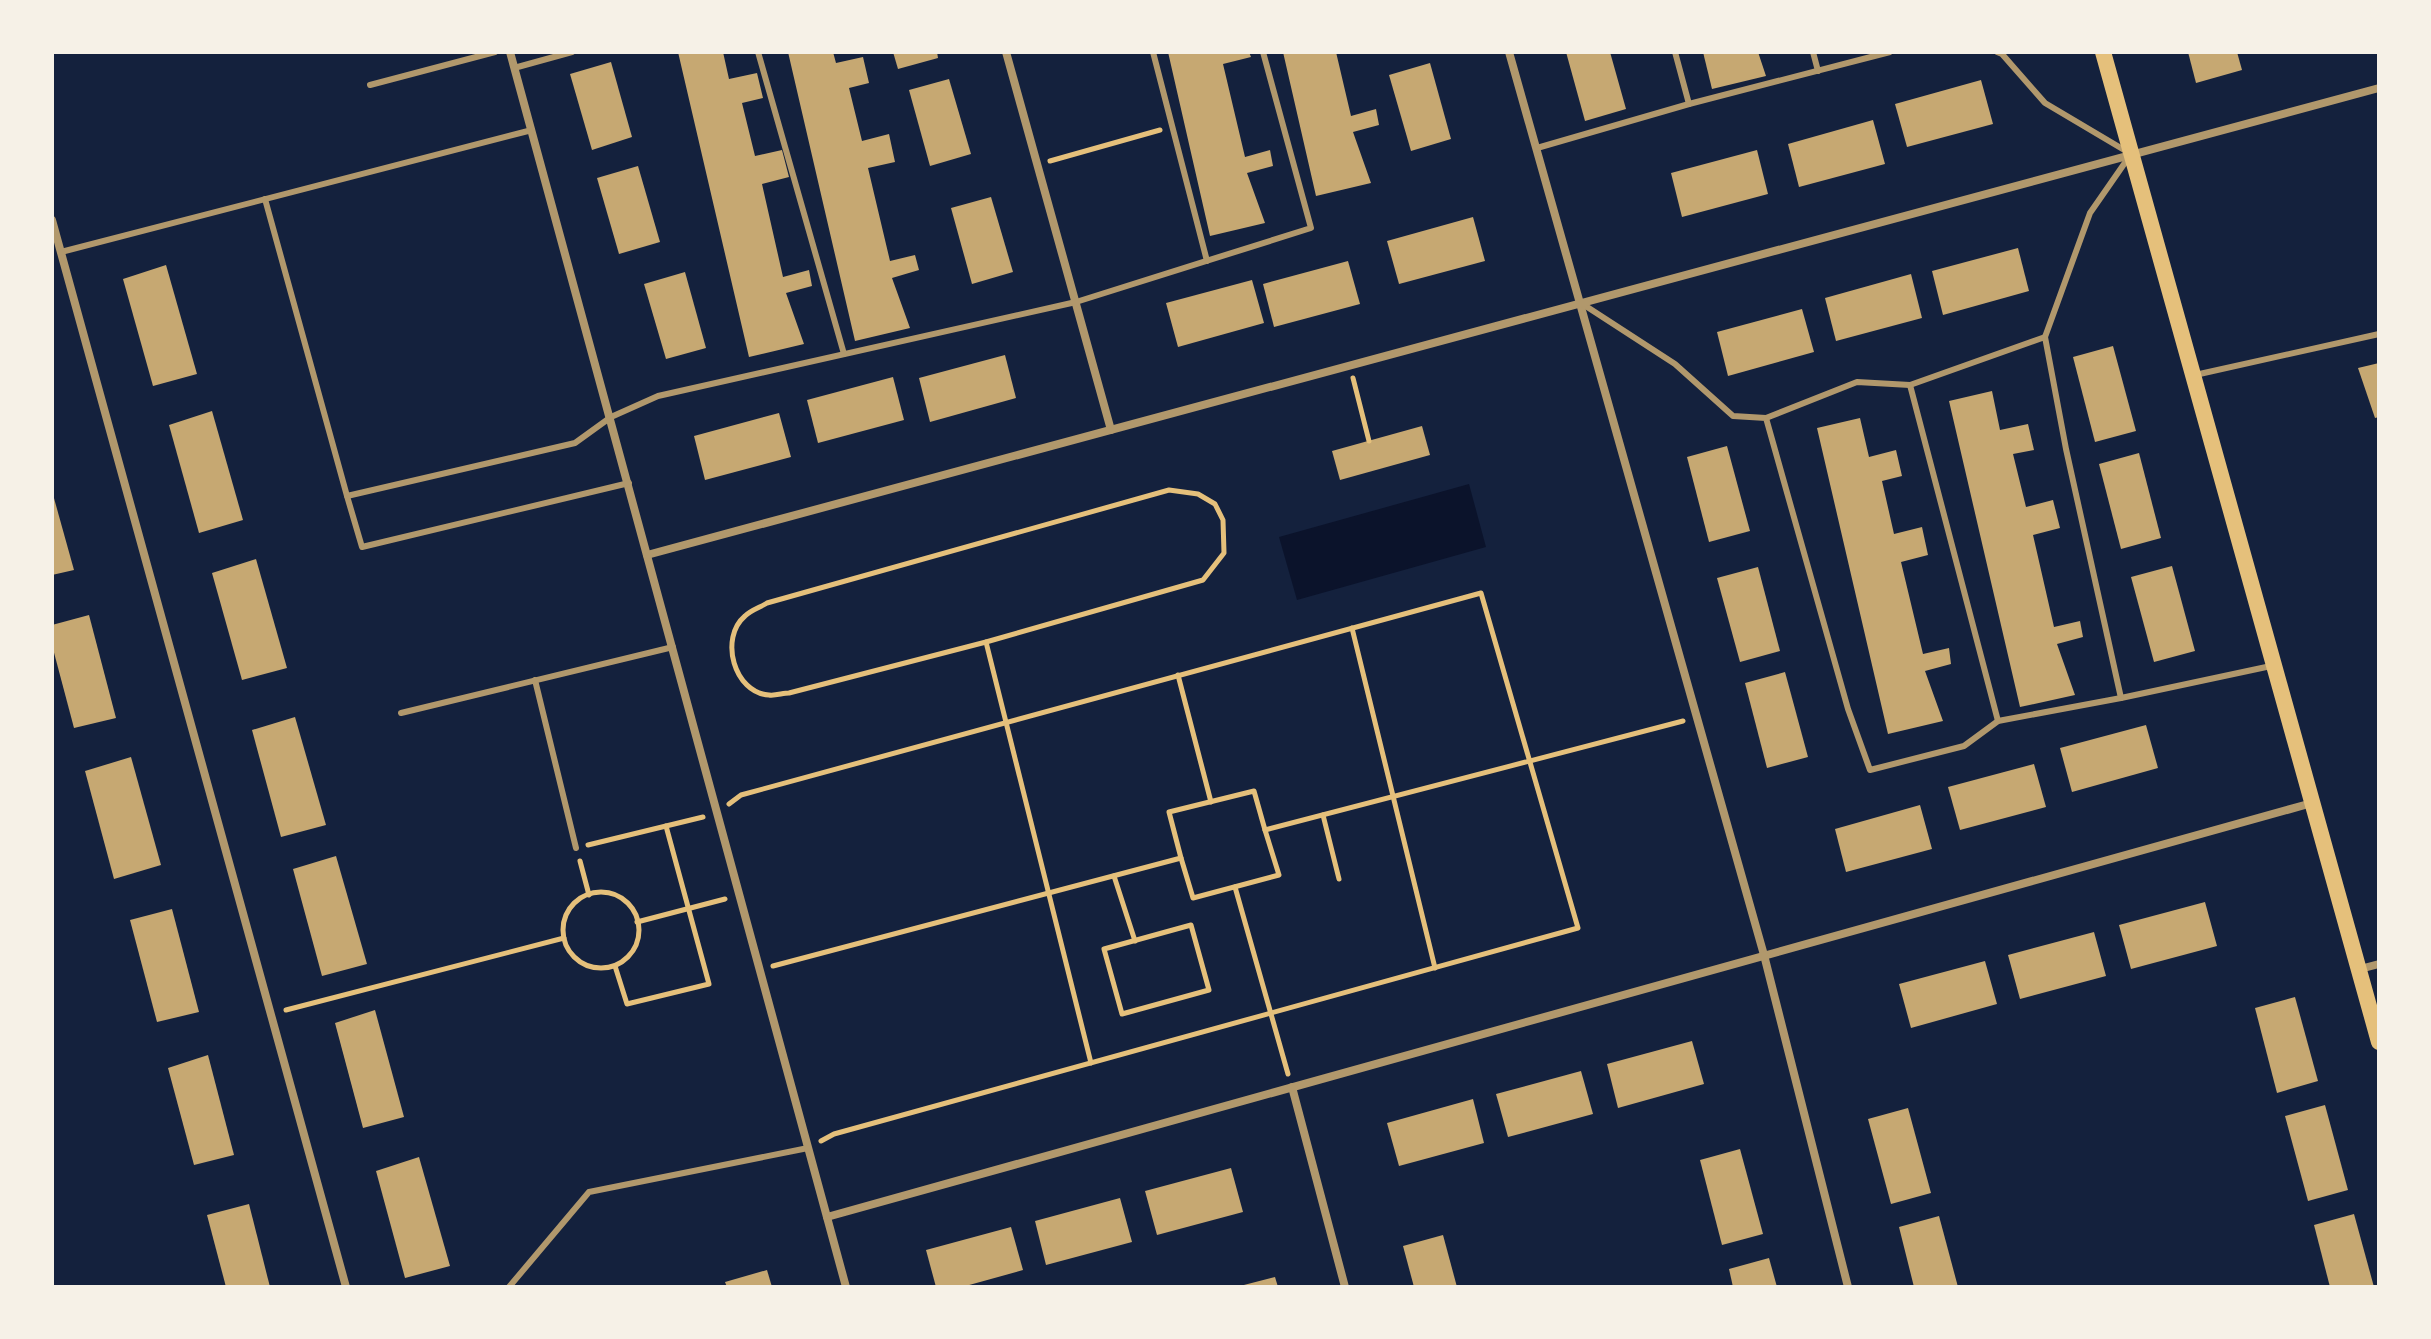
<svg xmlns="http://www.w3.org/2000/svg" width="2431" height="1339" viewBox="0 0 2431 1339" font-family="Arial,sans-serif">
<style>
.water{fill:#0b132b}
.building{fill:#c6a872}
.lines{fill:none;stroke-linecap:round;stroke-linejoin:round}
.path{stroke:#e5c07b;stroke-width:5}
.service{stroke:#b1986c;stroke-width:6}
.minor{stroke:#b1986c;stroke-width:8}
.secondary{stroke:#e5c07b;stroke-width:16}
</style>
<rect width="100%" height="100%" fill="#14213d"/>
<polygon class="water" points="1469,484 1486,547 1297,600 1279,537"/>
<g class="building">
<polygon points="678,52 723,52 729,79 757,73 763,98 742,103 755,156 782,150 789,177 762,184 783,277 809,270 812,286 786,293 804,344 749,357"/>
<polygon points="788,52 833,52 836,63 863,57 869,83 849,88 862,141 889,134 895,162 868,168 890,261 915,255 919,270 892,278 910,328 855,341"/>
<polygon points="893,52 937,52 938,58 898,69"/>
<polygon points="1168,52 1249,52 1251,57 1223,64 1245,157 1270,150 1273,166 1247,173 1265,223 1210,236"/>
<polygon points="1283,52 1336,52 1351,116 1376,109 1379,125 1353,132 1371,183 1316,196"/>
<polygon points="1566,52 1610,52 1626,109 1585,121"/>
<polygon points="1703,52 1758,52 1766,76 1712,89"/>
<polygon points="2188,52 2237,52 2242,70 2196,83"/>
<polygon points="611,62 632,137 592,150 570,74"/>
<polygon points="1430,63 1451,139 1411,151 1389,75"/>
<polygon points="949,79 971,154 930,166 909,90"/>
<polygon points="1981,80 1993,124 1907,147 1895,104"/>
<polygon points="1873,120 1885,164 1799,187 1788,144"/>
<polygon points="1757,150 1768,194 1682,217 1671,173"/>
<polygon points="638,166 660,242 619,254 597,178"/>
<polygon points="991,197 1013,272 972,284 951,208"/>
<polygon points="1473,217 1485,261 1399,284 1387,241"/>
<polygon points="2018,248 2029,291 1943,315 1932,271"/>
<polygon points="1348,261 1360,304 1274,327 1263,284"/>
<polygon points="166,265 197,374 153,386 123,279"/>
<polygon points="685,272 706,348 666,359 644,284"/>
<polygon points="1911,274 1922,318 1836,341 1825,298"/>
<polygon points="1252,280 1264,323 1178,347 1166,303"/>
<polygon points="1802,309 1814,352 1728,376 1717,332"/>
<polygon points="2113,346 2136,431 2095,442 2073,357"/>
<polygon points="1005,355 1016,398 930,422 919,378"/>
<polygon points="2379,363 2379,417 2375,418 2358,368"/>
<polygon points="893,377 904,420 818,443 807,400"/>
<polygon points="1992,391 2000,430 2028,424 2034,450 2013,454 2026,507 2053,500 2060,528 2033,535 2054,627 2080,621 2083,637 2057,644 2075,695 2020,707 1949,401"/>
<polygon points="212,411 243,520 199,533 169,425"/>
<polygon points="779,413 791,457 705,480 694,436"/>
<polygon points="1860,418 1869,457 1896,450 1902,476 1882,481 1894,534 1922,527 1928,555 1901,562 1923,654 1949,648 1951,664 1925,671 1943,721 1888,734 1817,428"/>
<polygon points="1422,426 1430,455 1340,480 1332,451"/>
<polygon points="1727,446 1750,531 1709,542 1687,457"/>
<polygon points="2139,453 2161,538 2121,549 2099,464"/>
<polygon points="52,491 74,570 52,575"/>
<polygon points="256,559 287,668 242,680 212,573"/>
<polygon points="2172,566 2195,651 2154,662 2131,577"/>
<polygon points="1758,567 1780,651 1740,662 1717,578"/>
<polygon points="89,615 116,718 74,728 52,645 52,625"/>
<polygon points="1785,672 1808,757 1767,768 1745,683"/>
<polygon points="295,717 326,825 281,837 252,730"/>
<polygon points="2146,725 2158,768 2072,792 2060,748"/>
<polygon points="131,757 161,865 114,879 85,771"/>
<polygon points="2034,764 2046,807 1960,830 1948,787"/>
<polygon points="1920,805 1932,849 1846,872 1835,829"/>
<polygon points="336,856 367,964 322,976 293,869"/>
<polygon points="2205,902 2217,946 2131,969 2119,925"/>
<polygon points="172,909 199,1012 157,1022 130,920"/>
<polygon points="2094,932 2106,976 2020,999 2008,955"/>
<polygon points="1985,961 1997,1004 1911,1028 1899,984"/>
<polygon points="2295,997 2318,1081 2277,1093 2255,1008"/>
<polygon points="375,1010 404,1117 363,1128 335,1023"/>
<polygon points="1692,1041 1704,1084 1618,1108 1607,1064"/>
<polygon points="208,1055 234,1155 194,1165 168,1068"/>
<polygon points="1581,1071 1593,1114 1508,1137 1496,1094"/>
<polygon points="1473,1099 1484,1143 1399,1166 1387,1123"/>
<polygon points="2325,1105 2348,1190 2308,1201 2285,1116"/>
<polygon points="1908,1108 1931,1193 1891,1204 1868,1119"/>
<polygon points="1740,1149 1763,1234 1722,1245 1700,1160"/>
<polygon points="419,1157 450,1266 405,1278 376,1171"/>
<polygon points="1231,1168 1243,1212 1157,1235 1145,1191"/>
<polygon points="1120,1198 1132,1242 1046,1265 1035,1221"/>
<polygon points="249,1204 270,1287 226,1287 207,1215"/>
<polygon points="2354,1214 2374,1287 2330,1287 2314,1225"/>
<polygon points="1939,1216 1958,1287 1914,1287 1899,1227"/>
<polygon points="1011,1227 1023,1270 962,1287 936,1287 926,1250"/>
<polygon points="1443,1235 1457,1287 1414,1287 1403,1246"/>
<polygon points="1769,1258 1777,1287 1733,1287 1729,1269"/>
<polygon points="767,1270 772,1287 727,1287 725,1282"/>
<polygon points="1275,1277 1278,1287 1240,1287 1240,1286"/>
</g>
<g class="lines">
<g class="path">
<polyline points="1050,161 1160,130"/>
<polyline points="1353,378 1369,441"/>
<path d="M 1169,490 L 1198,494 L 1215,504 L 1223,520 L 1224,553 L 1203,580 L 986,642 L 789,693 C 783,693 775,696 769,695 C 734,693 719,638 745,616 C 751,610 761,607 767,603 Z"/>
<polyline points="1352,628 1435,968"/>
<polyline points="986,642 1091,1063"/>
<polyline points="1178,675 1211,802"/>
<polyline points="729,804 741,795 1481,593 1578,928 834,1134 821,1141"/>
<polyline points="1323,815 1339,879"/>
<polyline points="588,845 703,817"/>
<polyline points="1181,858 1193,898 1279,875 1265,830"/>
<polyline points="580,861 589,895"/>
<polyline points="1114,876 1135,941"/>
<polyline points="1235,887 1288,1074"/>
<circle cx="601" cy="930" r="38"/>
<polyline points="637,922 725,899"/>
<polygon points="1191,925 1209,990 1122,1014 1104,949"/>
<polyline points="615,966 627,1004 709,984 666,826"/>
<polyline points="773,966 1181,858 1169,812 1254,791 1265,830 1683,721"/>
<polyline points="286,1010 564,938"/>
</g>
<g class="service">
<polyline points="758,52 844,354"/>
<polyline points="1153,52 1207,261"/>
<polyline points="1675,52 1689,104"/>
<polyline points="1813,52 1818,71"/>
<polyline points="1997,52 2002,54 2045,103 2131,154 2090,213 2045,337"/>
<polyline points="514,68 572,52"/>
<polyline points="370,85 495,52"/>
<polyline points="1537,148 1689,104 1890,52"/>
<polyline points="265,199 347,496 575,443 611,417 658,396 1076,302 1311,228 1263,52"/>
<polyline points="61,252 532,130"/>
<polyline points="1581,303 1675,364 1733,416 1766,418 1848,709 1870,770 1964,746 1998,721 2121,698 2271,666"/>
<polyline points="2195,375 2379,334"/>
<polyline points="1910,385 1998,721"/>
<polyline points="1766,418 1857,382 1910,385 2045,337 2066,449 2121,698"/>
<polyline points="347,496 362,547 629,483"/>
<polyline points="535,680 576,848"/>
<polyline points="401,713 673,647"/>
<polyline points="509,1287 589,1192 808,1148"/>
</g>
<g class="minor">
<polyline points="510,52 846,1287"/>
<polyline points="1006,52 1111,430"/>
<polyline points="1509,52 1764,955 1848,1287"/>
<polyline points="52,220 346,1287"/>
<polyline points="647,555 2379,88"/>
<polyline points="2360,969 2379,964"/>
<polyline points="1292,1087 1345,1287"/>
<polyline points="827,1217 2312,803"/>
</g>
<polyline class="secondary" points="2103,52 2379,1042"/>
</g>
<rect width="2431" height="1339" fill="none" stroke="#f6f1e7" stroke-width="108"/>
</svg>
